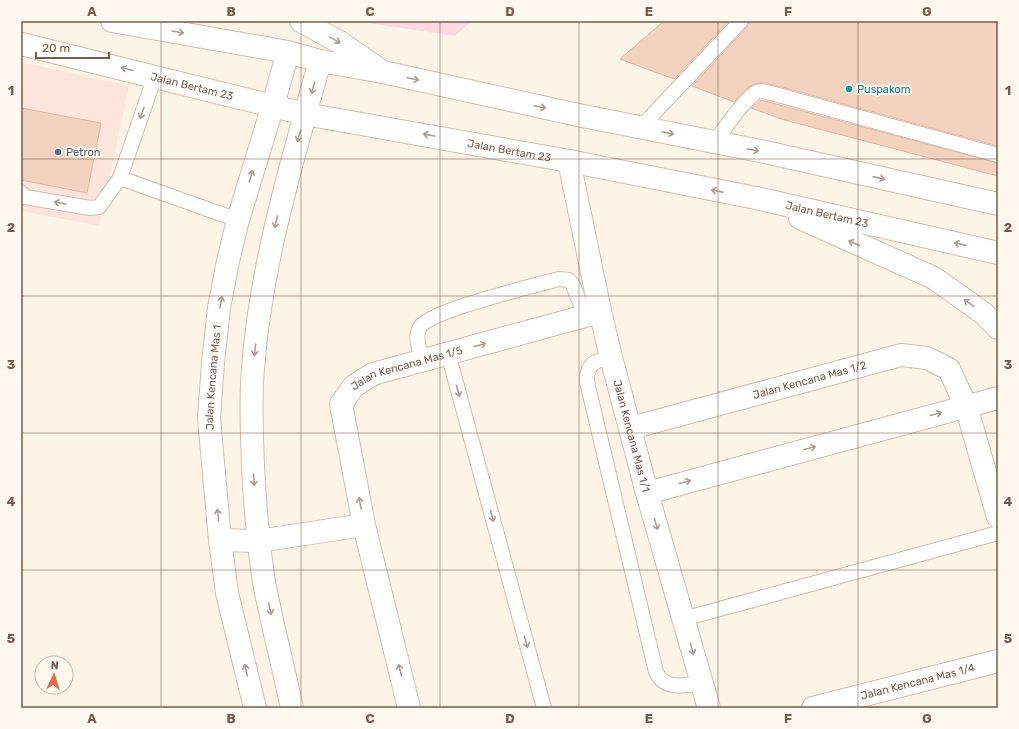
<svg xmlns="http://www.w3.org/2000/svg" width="1019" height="729" viewBox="0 0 1019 729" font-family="Rubik,sans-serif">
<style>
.commercial{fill:#fde5dc}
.medical{fill:#fbdbe1}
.building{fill:#f3d2bf;stroke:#e6b79f}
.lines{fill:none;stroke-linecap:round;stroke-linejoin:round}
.lane-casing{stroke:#d3bdb0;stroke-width:16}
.street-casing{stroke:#d3bdb0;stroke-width:24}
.secondary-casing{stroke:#d6bdad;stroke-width:24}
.lane{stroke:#fff;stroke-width:14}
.street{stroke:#fff;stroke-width:22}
.secondary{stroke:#fff;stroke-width:22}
.oneway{stroke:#af9b93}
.grid{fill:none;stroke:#79594b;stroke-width:1;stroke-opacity:0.55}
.culture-dot{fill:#0f9aa8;stroke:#fff8ef;stroke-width:1.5}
.service-dot{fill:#5c6f8a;stroke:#fff8ef;stroke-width:1.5}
.labels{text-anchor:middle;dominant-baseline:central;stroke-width:4;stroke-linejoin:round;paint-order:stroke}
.street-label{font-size:11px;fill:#79594b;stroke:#fff8ef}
.culture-label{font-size:11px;fill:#0d838f;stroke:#fff8ef;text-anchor:start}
.service-label{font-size:11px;fill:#4e5e75;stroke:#fff8ef;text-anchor:start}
.neatline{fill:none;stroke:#79594b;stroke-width:1.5}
.grid-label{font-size:13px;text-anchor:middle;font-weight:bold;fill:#79594b}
</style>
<rect width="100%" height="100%" fill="#fdf4e8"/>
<polygon class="commercial" points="21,62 129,86 99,226 21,211"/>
<polygon class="medical" points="355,21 472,21 455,36"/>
<g class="building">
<polygon points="664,21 729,21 674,79 620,59"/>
<polygon points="749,21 998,21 998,146 767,83 760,83 752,85 746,89 734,102 692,86 747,27"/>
<polygon points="761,100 998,163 998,176 781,119 751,108"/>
<polygon points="21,108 101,123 87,193 21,180"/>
</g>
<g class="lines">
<g class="lane-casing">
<g id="lane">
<polyline points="641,127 741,21"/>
<path d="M 714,143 C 722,132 746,97 757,92 C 760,91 764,91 767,92 L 998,155"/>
<polyline points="120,178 238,220"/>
<polyline points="21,192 25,197 90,208 99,207 120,178 155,76"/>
<polyline points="448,353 544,708"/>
<path d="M 611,357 C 596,360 586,364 587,382 L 656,672 C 665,691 684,685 702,683"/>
<path d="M 422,360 C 420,350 414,337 420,327 C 431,310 534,286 559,279 L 569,280 L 573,285 L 585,316"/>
<polyline points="683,619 998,533"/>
</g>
</g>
<g class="street-casing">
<g id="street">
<polyline points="301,21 341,43 383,72"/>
<path id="s1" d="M 569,161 L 600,311 L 611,357 L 647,493 L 709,708"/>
<path id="s2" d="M 631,428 L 901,355 L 927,358 L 949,369 L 966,406 L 998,517"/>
<polyline points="647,493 998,398"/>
<polyline points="220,540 258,541 364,525"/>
<path id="s3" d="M 255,708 L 227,593 L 220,540 L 209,418 L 213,363 L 219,308 L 228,261 L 238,220 L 273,105 L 288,52"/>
<path d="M 292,708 C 283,666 272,624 264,582 C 258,544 255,505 253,467 C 252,434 250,401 253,368 C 261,263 292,162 320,61"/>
<path id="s4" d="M 409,708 L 364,525 L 341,404 L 354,386 L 373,374 L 585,316 L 600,311"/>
<path id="s5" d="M 813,708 L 998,661"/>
</g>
</g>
<g class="secondary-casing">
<g id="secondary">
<polyline points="112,21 288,52 320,61 383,72 578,115 765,152 998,204"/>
<path id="s6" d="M 21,44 L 305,114 L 569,161 L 756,198 L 998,253"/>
<polyline points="800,218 934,278 983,313 998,328"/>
</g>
</g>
<use href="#lane" class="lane"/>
<use href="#street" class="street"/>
<use href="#secondary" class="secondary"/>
</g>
<defs><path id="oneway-shaft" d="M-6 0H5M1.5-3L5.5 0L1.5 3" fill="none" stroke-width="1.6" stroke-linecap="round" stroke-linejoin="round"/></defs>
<g class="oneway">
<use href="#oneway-shaft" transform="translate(178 32) rotate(10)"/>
<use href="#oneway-shaft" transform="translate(335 40) rotate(29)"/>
<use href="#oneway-shaft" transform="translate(127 69) rotate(-166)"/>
<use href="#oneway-shaft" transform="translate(413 79) rotate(12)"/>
<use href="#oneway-shaft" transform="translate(313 88) rotate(106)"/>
<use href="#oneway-shaft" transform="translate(540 107) rotate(12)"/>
<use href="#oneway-shaft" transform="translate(142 113) rotate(109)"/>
<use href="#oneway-shaft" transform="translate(668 133) rotate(12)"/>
<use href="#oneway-shaft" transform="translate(429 135) rotate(-170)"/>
<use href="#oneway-shaft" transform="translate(299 136) rotate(107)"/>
<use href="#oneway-shaft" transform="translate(753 150) rotate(10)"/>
<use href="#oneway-shaft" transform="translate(251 176) rotate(-73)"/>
<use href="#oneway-shaft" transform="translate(879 178) rotate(13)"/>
<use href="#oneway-shaft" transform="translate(717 191) rotate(-169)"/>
<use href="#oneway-shaft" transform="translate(60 203) rotate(-170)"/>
<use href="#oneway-shaft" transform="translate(276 222) rotate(104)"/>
<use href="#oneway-shaft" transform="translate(854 243) rotate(-156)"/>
<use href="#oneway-shaft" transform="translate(960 244) rotate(-167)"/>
<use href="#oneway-shaft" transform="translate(221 302) rotate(-80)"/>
<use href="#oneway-shaft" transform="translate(969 303) rotate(-145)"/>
<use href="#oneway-shaft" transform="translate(480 345) rotate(-15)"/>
<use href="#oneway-shaft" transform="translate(255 350) rotate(96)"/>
<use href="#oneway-shaft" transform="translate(458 391) rotate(75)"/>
<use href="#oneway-shaft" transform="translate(936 414) rotate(-15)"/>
<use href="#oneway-shaft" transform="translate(810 448) rotate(-15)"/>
<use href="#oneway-shaft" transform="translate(254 480) rotate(87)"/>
<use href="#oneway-shaft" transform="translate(685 482) rotate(-15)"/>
<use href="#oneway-shaft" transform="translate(360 503) rotate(-101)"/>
<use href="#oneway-shaft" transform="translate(218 515) rotate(-95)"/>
<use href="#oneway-shaft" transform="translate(492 516) rotate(75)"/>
<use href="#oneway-shaft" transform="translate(656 524) rotate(74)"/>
<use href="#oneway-shaft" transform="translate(270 609) rotate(78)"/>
<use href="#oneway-shaft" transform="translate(526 642) rotate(75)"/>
<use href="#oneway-shaft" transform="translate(692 649) rotate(74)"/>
<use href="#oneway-shaft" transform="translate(246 670) rotate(-103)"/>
<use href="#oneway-shaft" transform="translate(400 670) rotate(-104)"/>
</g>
<path class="grid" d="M 161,21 L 161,708M 301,21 L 301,708M 440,21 L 440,708M 579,21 L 579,708M 718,21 L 718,708M 858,21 L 858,708M 21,159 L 998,159M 21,296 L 998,296M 21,433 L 998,433M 21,570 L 998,570"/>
<circle class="culture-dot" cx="849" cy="89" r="4"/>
<circle class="service-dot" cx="58" cy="152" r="4"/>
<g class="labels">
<g class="street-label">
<text stroke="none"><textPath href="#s6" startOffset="176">Jalan Bertam 23</textPath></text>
<text stroke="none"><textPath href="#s6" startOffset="500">Jalan Bertam 23</textPath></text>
<text stroke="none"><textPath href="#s6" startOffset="824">Jalan Bertam 23</textPath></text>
<text stroke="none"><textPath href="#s4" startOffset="390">Jalan Kencana Mas 1/5</textPath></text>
<text stroke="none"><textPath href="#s3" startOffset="335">Jalan Kencana Mas 1</textPath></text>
<text stroke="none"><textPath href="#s2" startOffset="185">Jalan Kencana Mas 1/2</textPath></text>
<text stroke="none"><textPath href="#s1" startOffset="282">Jalan Kencana Mas 1/1</textPath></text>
<text stroke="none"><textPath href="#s5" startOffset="108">Jalan Kencana Mas 1/4</textPath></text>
</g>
<g class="culture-label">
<text x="857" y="89">Puspakom</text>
</g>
<g class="service-label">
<text x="66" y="152">Petron</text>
</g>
</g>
<rect width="1019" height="729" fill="none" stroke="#fff8ef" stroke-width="44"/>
<g transform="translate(54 675) rotate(4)"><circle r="19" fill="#fff8ef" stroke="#c9b8ad"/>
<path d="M0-3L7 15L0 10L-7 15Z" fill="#e9674b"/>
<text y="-6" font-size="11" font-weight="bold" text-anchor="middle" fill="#79594b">N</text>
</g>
<path d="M36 52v6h73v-6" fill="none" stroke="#79594b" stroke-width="2"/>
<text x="42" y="52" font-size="12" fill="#79594b" stroke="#fff8ef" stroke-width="3" paint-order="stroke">20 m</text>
<rect x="22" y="22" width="975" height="685" class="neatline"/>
<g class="grid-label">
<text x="92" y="16">A</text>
<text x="231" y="16">B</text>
<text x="370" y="16">C</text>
<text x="510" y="16">D</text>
<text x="649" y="16">E</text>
<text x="788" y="16">F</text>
<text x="927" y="16">G</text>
<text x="11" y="95">1</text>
<text x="1008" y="95">1</text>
<text x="11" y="232">2</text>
<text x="1008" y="232">2</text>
<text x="11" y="369">3</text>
<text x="1008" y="369">3</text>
<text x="11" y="506">4</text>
<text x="1008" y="506">4</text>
<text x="11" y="643">5</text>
<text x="1008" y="643">5</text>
<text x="92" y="723">A</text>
<text x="231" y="723">B</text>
<text x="370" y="723">C</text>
<text x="510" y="723">D</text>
<text x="649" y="723">E</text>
<text x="788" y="723">F</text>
<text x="927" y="723">G</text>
</g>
</svg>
